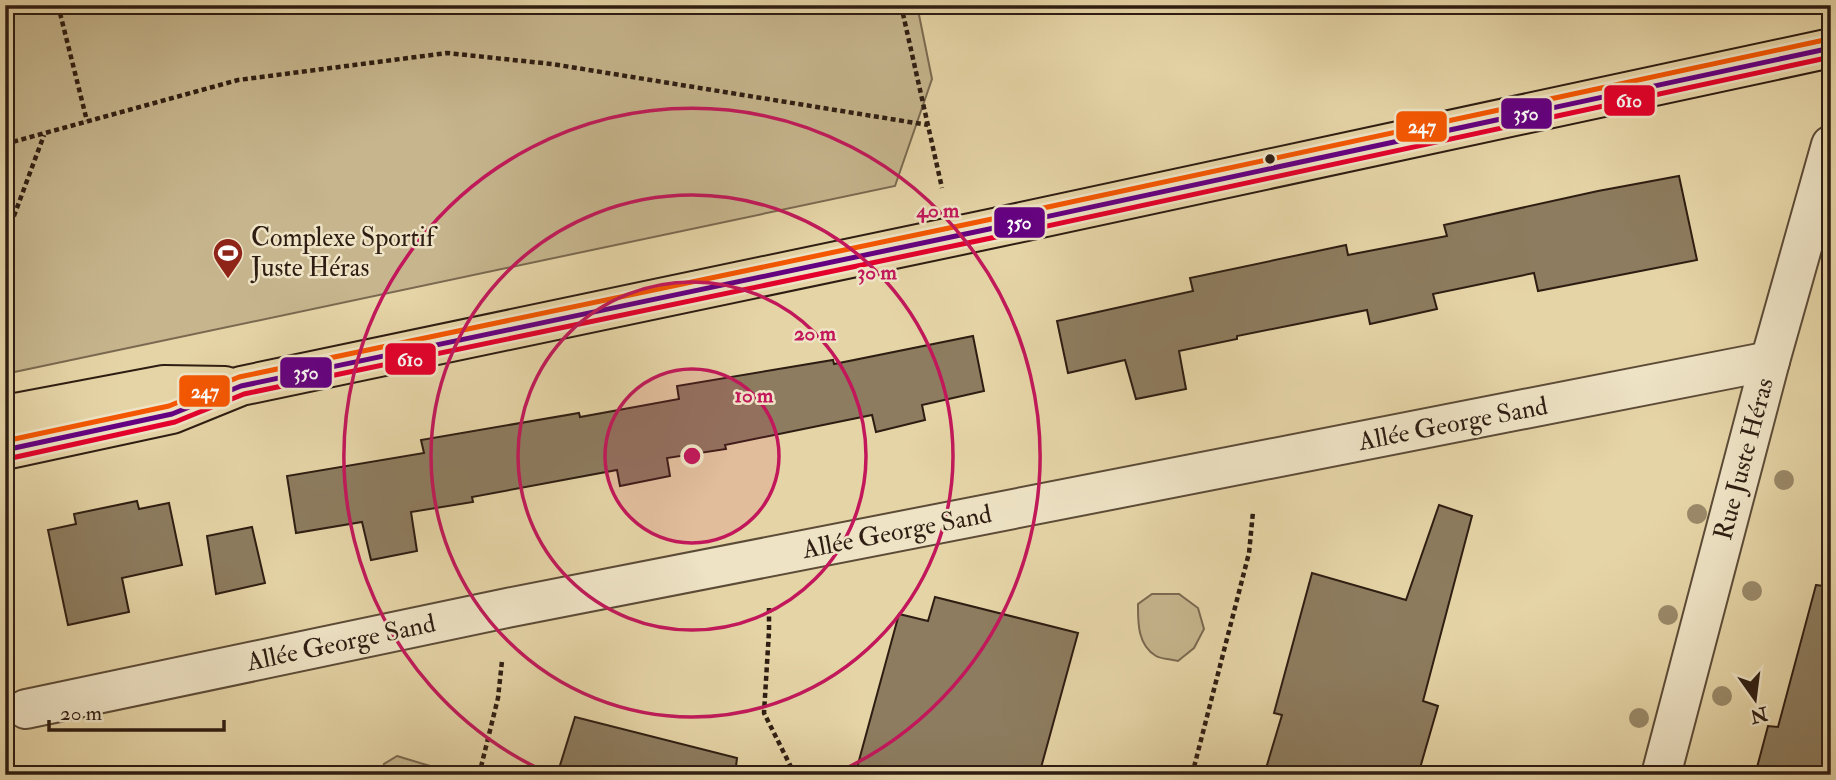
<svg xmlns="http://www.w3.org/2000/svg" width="1836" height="780" viewBox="0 0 1836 780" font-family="'IM FELL Double Pica',serif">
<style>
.green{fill:#c6b58d;stroke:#7a6950;stroke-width:2}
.building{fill:#8d7c5f;stroke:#2e1d12;stroke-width:2}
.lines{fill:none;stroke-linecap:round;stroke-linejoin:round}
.minor-casing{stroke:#5c4b37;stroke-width:42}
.major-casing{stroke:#2e1d12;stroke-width:42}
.path{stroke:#2e1d12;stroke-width:4.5;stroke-dasharray:5 3.5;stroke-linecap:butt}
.minor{stroke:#eee3c5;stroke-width:38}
.major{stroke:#e5d4a6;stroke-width:38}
.bus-1-casing{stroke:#eee3c5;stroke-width:10}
.bus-2-casing{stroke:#eee3c5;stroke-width:10}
.bus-3-casing{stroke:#eee3c5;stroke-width:10}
.bus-1{stroke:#640082;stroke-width:5}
.bus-2{stroke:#e4002b;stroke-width:5}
.bus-3{stroke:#f55701;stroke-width:5}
.tree{fill:#9a8969}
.ring{fill:none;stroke:#c2185b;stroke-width:3.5}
.bus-dot{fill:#2e1d12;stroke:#eee3c5;stroke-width:2.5}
.labels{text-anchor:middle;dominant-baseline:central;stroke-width:5;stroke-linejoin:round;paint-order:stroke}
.poi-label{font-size:26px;fill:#2e1d12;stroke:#eee3c5;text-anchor:start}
.street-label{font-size:26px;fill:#2e1d12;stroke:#eee3c5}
.centre{fill:#c2185b;stroke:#eee3c5;stroke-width:3.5}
.ring-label{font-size:21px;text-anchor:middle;font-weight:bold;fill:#c2185b;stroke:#eee3c5;stroke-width:5;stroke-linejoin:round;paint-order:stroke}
.line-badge{stroke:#eee3c5;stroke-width:2.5}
.badge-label{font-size:19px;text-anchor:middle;font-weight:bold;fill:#fff}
</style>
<rect width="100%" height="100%" fill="#e5d4a6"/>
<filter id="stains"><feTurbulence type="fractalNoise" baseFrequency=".00286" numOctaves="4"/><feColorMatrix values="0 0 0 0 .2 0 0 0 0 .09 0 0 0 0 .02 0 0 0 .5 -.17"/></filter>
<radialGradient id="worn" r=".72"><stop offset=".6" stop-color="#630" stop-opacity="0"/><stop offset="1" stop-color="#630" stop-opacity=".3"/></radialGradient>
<g class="green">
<polygon points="5,5 917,5 932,79 895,186 5,374"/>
<path d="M 1152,594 L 1179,594 L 1198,608 L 1204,629 L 1194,648 L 1178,661 C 1171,659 1161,659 1156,656 C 1137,645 1138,621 1138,604 Z"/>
<polygon points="397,756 430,766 439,775 381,775 384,764"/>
</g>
<g class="building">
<polygon points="1679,176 1697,260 1538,291 1534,273 1433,294 1437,309 1370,324 1367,310 1237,336 1237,339 1179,351 1186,389 1136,399 1125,360 1068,373 1057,321 1193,291 1190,278 1346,245 1348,255 1447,236 1444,225 1598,191"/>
<polygon points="973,336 984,391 922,405 925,420 876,432 872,415 725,445 726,449 667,458 670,476 620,486 617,470 472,497 473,502 411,512 417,551 371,560 362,522 296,533 287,476 424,453 421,440 579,413 580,417 679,399 677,386 833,360 834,364"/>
<polygon points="137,501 139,509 169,503 182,565 122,578 129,612 68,625 48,530 76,524 74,514"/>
<polygon points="1439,505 1472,516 1423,701 1438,706 1418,775 1264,775 1282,715 1274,713 1312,573 1406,600"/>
<polygon points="252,527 265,583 216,594 207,536"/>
<polygon points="1816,585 1831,587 1831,775 1755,775 1768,726 1778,727"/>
<polygon points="935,597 1078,633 1039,775 855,775 899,614 928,621"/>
<polygon points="575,717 737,758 735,775 557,775"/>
</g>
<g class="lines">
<g class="minor-casing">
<g id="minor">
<polyline points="26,709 507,608 1770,361"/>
<polyline points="1661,775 1770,361 1831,145"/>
</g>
</g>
<g class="major-casing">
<g id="major">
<polyline points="5,415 164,385 225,386"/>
<polyline points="5,450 172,414 241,386 994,228 1831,48"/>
</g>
</g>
<g class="path">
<polyline points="58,5 87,121"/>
<polyline points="901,5 942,188"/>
<polyline points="5,144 238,80 447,53 552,64 928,125"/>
<polyline points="5,240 44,135"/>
<polyline points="769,608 769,631 764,713 795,775"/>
<polyline points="479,775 498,698 502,661"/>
<polyline points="1192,775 1249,553 1253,512"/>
</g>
<use href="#minor" class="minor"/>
<use href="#major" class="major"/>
<g class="bus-1-casing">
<polyline id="bus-1" points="5,450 172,414 241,386 994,228 1831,48"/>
</g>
<g class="bus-2-casing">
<polyline id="bus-2" points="7,459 175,422 244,394 996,237 1831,57"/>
</g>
<g class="bus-3-casing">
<polyline id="bus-3" points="5,441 169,406 239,377 992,219 1829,39"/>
</g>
<use href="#bus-1" class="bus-1"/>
<use href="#bus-2" class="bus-2"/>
<use href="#bus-3" class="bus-3"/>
</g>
<g class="tree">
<circle cx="1784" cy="480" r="10"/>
<circle cx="1697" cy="514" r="10"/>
<circle cx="1752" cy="591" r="10"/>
<circle cx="1668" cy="615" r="10"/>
<circle cx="1722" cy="696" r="10"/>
<circle cx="1639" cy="718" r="10"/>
</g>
<circle cx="692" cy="456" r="87" fill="#c2185b" fill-opacity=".12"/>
<g class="ring">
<circle cx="692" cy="456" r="87"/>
<circle cx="692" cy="456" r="174"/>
<circle cx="692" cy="456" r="261"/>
<path d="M550 774A348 348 0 1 1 834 774"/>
</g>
<defs>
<g id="stadium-pin" transform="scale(1.575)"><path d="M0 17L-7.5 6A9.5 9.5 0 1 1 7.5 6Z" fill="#8f2418" stroke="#eee3c5"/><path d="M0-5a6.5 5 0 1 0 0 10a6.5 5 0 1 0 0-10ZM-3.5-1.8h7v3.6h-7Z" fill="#fff"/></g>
</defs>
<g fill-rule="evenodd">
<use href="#stadium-pin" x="228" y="253"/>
</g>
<circle class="bus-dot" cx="1270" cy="159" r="6"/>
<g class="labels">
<g class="poi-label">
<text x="251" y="238">Complexe Sportif<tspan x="251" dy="30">Juste Héras</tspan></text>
</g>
<g class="street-label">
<text transform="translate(1453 424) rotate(-11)">Allée George Sand</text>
<text transform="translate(1744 459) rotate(-75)">Rue Juste Héras</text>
<text transform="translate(897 532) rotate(-11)">Allée George Sand</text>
<text transform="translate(341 643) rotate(-12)">Allée George Sand</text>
</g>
</g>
<circle cx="692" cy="456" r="10" class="centre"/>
<g class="ring-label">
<text x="938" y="217">40 m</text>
<text x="877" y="279">30 m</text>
<text x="815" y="340">20 m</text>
<text x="754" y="402">10 m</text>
</g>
<g class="line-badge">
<rect x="1603" y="84" width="53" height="33" rx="7" fill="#e4002b"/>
<rect x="1500" y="97" width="53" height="33" rx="7" fill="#640082"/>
<rect x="1395" y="110" width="53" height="33" rx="7" fill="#f55701"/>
<rect x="993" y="206" width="53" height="33" rx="7" fill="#640082"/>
<rect x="384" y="342" width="53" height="34" rx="7" fill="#e4002b"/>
<rect x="279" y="356" width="54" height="33" rx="7" fill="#640082"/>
<rect x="178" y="374" width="53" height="34" rx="7" fill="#f55701"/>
</g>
<g class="badge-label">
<text x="1629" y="107">610</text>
<text x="1526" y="120">350</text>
<text x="1422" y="133">247</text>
<text x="1019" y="229">350</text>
<text x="410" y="366">610</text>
<text x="306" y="379">350</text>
<text x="205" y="398">247</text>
</g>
<rect width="1836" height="780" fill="none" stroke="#e5d4a6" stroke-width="28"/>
<rect x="7" y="7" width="1822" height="766" fill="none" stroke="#2e1d12" stroke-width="3.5"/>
<rect x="14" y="14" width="1808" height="752" fill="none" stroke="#2e1d12" stroke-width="2"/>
<g transform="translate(1755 699) rotate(166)" stroke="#eee3c5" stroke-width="5" paint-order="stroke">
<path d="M0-5L12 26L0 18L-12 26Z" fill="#2e1d12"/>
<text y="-10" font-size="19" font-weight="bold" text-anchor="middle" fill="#2e1d12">N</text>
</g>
<path d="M49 720v10h175v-10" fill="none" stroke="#2e1d12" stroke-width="3.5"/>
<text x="60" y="720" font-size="21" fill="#2e1d12" stroke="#eee3c5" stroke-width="5" paint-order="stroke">20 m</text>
<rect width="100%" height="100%" filter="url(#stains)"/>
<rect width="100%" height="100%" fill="url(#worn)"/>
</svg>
